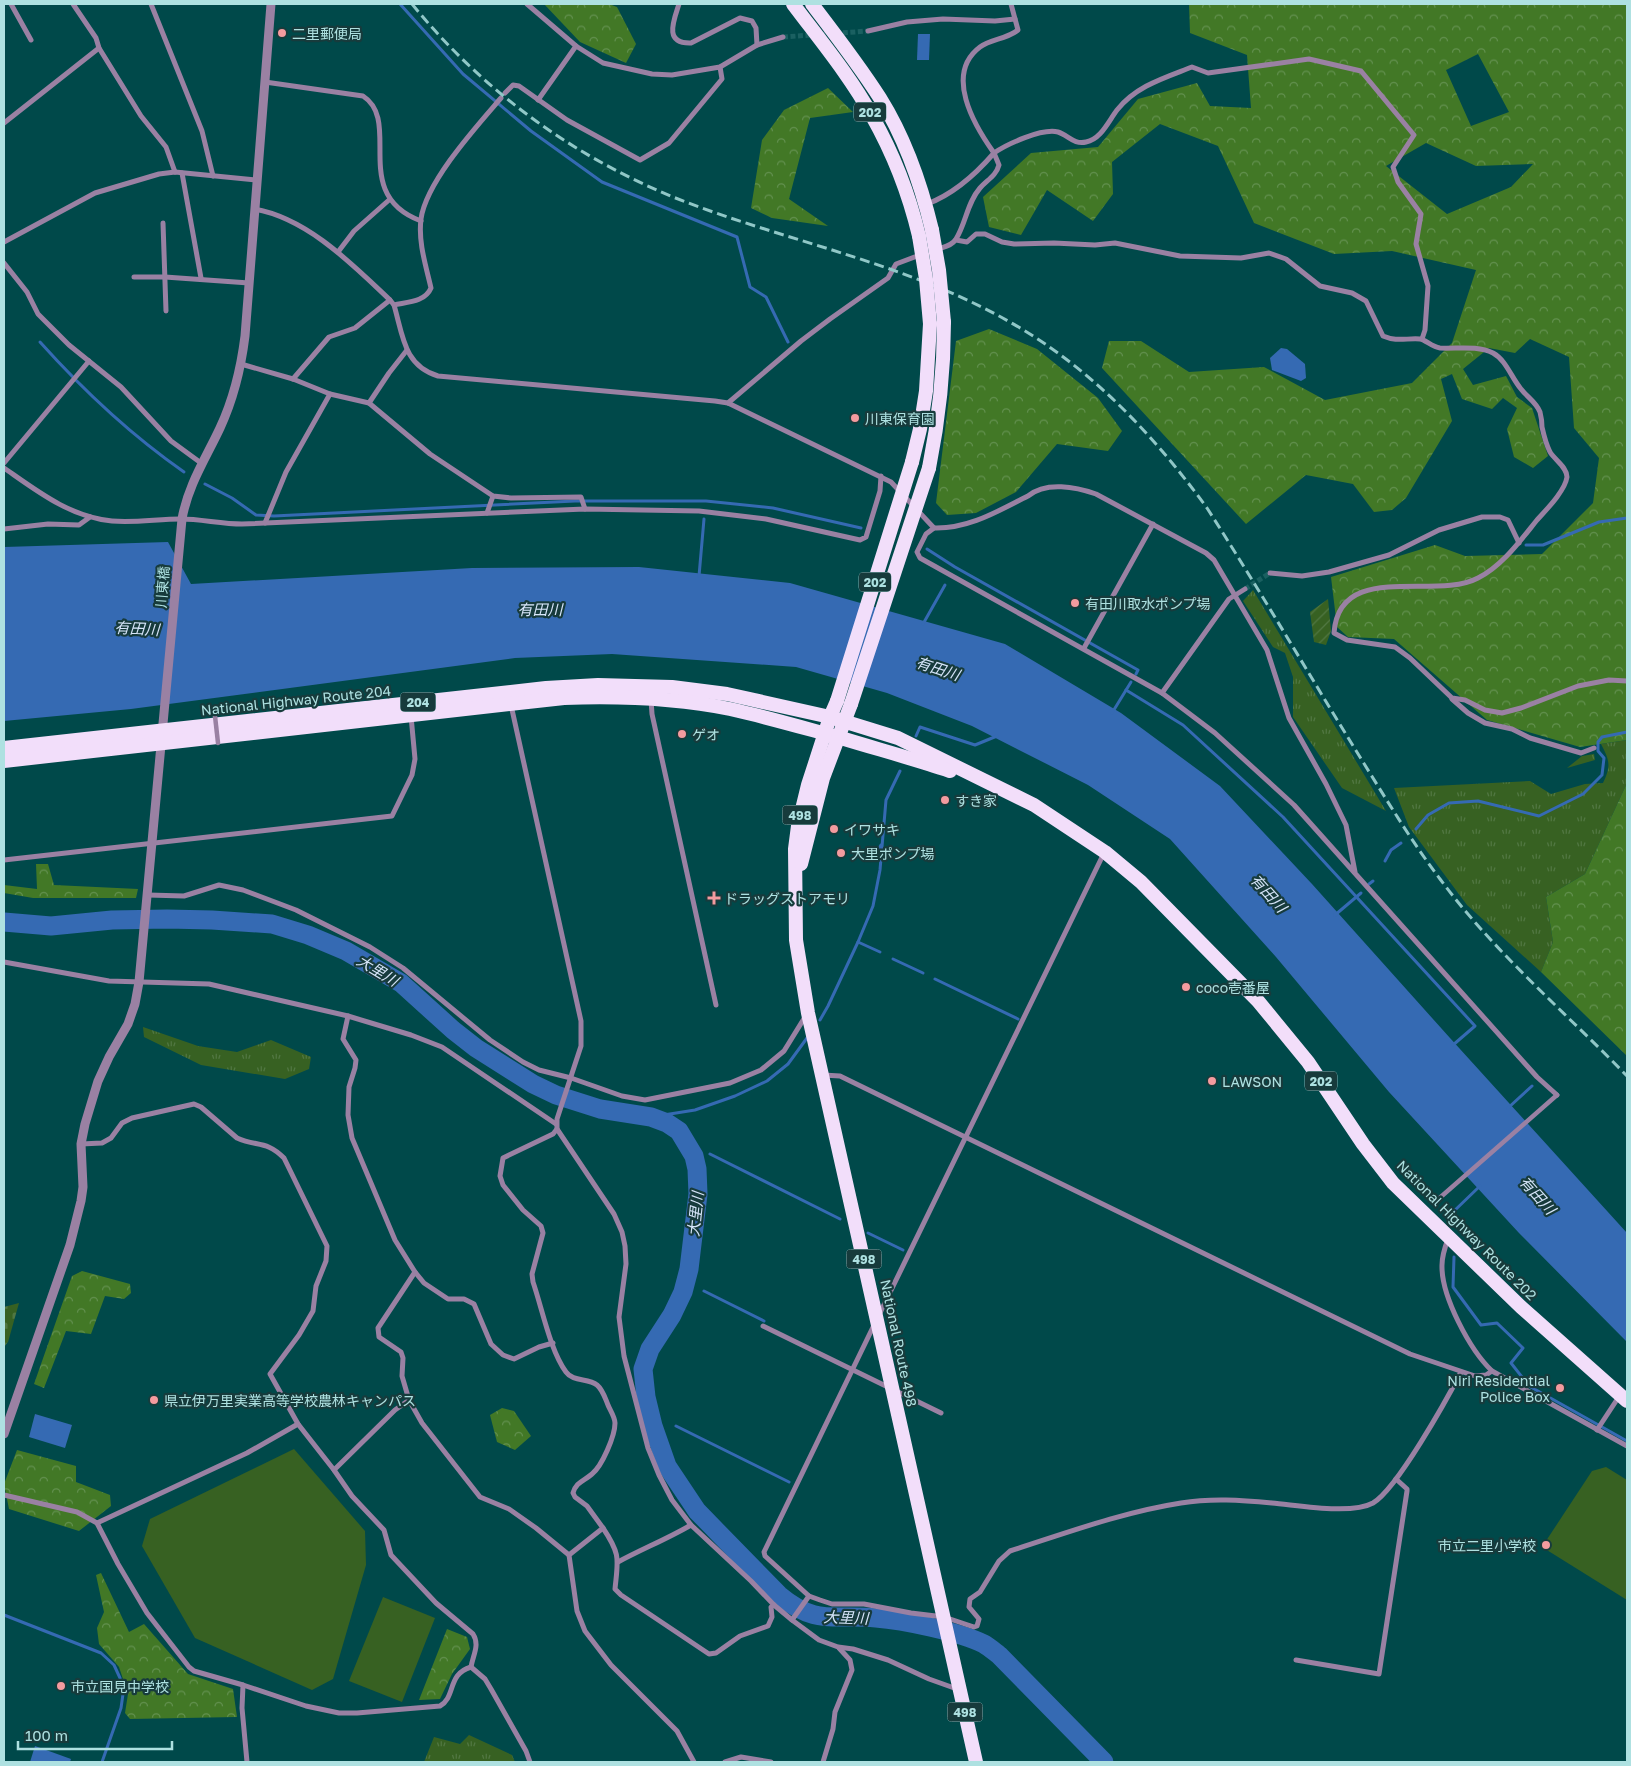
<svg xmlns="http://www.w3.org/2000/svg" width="1631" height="1766" viewBox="0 0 1631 1766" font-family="'Golos Text','Noto Sans JP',sans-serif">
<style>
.grass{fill:url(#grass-tufts)}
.forest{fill:url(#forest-crowns);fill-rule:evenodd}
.cemetery{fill:url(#cemetery-stones)}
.garden{fill:url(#garden-furrows)}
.pitch{fill:#376122}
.water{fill:#356ab3}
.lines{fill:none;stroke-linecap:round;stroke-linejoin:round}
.stream{stroke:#356ab3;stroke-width:3}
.river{stroke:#356ab3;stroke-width:19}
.minor-tunnel{stroke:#1a6061;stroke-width:5;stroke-dasharray:5 2.5;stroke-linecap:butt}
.pedestrian{stroke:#9a81a3;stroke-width:4.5}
.minor{stroke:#9a81a3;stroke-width:5}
.tertiary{stroke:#9a81a3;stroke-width:9}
.trunk{stroke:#f2defa;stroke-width:14}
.rail{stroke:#90c7c7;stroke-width:3;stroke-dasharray:10 5;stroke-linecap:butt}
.pedestrian-bridge{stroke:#9a81a3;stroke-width:4.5}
.trunk-bridge{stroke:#f2defa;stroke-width:14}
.poi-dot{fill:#f49b9f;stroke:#173b3c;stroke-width:2}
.labels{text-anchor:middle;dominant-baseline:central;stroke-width:4.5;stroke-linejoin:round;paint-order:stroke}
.shield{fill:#173b3c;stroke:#81afb0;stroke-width:1}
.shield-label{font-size:12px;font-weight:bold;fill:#aee1e1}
.poi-label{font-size:14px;fill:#aee1e1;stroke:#173b3c;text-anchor:start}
.street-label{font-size:14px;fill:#aee1e1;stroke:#173b3c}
.water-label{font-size:15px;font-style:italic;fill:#d7e6fa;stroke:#173b3c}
</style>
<defs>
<pattern id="grass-tufts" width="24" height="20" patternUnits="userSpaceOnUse" patternTransform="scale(1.25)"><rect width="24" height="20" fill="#376122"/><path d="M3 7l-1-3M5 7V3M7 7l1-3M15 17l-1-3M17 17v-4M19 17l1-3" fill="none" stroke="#517742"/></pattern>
<pattern id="forest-crowns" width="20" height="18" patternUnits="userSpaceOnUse" patternTransform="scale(1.25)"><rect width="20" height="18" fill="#427826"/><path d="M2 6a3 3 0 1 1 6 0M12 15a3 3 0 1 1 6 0" fill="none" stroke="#639150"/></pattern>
<pattern id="cemetery-stones" width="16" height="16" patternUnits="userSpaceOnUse" patternTransform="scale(1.25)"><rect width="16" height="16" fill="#376122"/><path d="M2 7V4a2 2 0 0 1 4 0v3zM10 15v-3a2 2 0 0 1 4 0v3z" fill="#517742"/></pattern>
<pattern id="garden-furrows" width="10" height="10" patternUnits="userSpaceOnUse" patternTransform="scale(1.25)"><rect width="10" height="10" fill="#376122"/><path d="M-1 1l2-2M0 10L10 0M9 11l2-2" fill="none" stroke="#517742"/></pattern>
</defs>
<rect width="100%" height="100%" fill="#00494a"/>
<g class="grass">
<polygon points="1253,590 1386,811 1342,788 1293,717 1293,677 1285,653 1273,647 1243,601"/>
<path d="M 1627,740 L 1627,783 L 1585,874 L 1546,897 L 1553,942 L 1541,972 L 1467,905 L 1409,827 L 1394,788 L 1530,781 L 1551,794 L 1585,784 L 1603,783 C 1611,766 1610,761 1601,744 Z"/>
<polygon points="1594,754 1595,760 1567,768 1582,756"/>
<polygon points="143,1027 198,1046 237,1052 271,1040 311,1057 309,1069 285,1079 201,1065 144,1037"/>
<polygon points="469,1735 512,1755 515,1762 424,1762 434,1737 460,1744"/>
</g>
<g class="forest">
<polygon points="544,4 609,4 617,7 636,44 626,63 580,42"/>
<path d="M 1189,4 L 1627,4 L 1627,740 L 1580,747 L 1487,720 L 1394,639 L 1348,637 L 1337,627 L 1331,577 L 1435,545 L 1465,556 L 1542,554 L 1593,503 L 1599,458 L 1574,428 L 1569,357 L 1530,339 L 1515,353 L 1489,348 L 1463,369 L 1473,385 L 1506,376 L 1517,397 L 1532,408 L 1548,456 L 1533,468 L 1514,457 L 1507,429 L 1517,408 L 1503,398 L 1492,409 L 1462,399 L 1452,374 L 1441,379 L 1452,421 L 1406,498 L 1392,510 L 1374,512 L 1353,484 L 1306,475 L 1246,524 L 1102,368 L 1109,341 L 1141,341 L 1189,372 L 1264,367 L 1325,400 L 1412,383 L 1452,343 L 1476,270 L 1392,251 L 1334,254 L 1254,223 L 1218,146 L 1160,124 L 1112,162 L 1113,194 L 1093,221 L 1047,190 L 1021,235 L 989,227 L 983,197 L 1031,153 L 1098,147 L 1138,99 L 1197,83 L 1210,106 L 1251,108 L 1247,55 L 1190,33 ZM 1478,54 L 1509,112 L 1471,126 L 1446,70 ZM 1426,143 L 1476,166 L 1533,164 L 1511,187 L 1447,214 L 1386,166 Z"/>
<polygon points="828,88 853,112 810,118 789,199 828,226 772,218 751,208 762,140 784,110"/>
<polygon points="989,329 1037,349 1098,398 1122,431 1108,451 1057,444 1016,492 976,513 947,515 936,503 956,341"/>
<polygon points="1627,783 1627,1056 1541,972 1553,942 1546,897 1585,874"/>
<polygon points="36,864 48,864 54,885 138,889 136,898 33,898 4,893 4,885 37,889"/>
<polygon points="82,1271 130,1284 131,1293 124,1299 105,1296 91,1334 66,1331 44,1388 34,1384 72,1276"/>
<polygon points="502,1408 514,1411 531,1436 515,1450 497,1442 490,1415"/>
<polygon points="17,1450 76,1466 76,1482 110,1495 111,1506 79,1531 9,1509 4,1484"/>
<polygon points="101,1573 129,1632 144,1624 188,1674 233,1689 237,1717 130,1719 125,1713 128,1694 119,1667 99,1644 97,1628 104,1612 96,1575"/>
<polygon points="447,1629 467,1637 470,1649 452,1674 440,1699 419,1700"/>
</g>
<polygon class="cemetery" points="19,1303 8,1342 4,1347 4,1307"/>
<polygon class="garden" points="1328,599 1331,631 1326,645 1314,642 1310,612"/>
<g class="pitch">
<polygon points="294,1449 365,1531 366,1565 333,1679 312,1690 195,1638 142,1546 150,1519"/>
<polygon points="1606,1467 1627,1480 1627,1600 1542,1547 1592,1471"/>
<polygon points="383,1597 435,1618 402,1702 349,1681"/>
</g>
<g class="water">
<polygon points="918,34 930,34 929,60 917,60"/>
<polygon points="1281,348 1287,349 1305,364 1306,378 1301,381 1272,370 1270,358"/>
<polygon points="168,542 191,584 472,568 639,567 790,583 1005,644 1121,713 1220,786 1312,884 1450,1038 1627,1233 1627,1342 1519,1233 1389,1092 1276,957 1170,839 1088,785 972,726 887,693 796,667 612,654 515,658 131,709 4,721 4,547"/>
<polygon points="35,1414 72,1425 65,1448 29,1437"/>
<polygon points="35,1746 71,1759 70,1762 30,1762"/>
</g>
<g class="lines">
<g class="stream">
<polyline points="400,4 463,74 531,131 602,182 737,237 750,287 766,297 788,342"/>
<path d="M 40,342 C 83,390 131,435 184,472"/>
<polyline points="205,484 232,498 256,515 274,516 575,501 706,501 773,508 861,528"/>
<polyline points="1526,545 1543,545 1599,522 1627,518"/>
<polyline points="927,549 955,567 1138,670 1136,674"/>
<polyline points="699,576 704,519"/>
<polyline points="923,624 945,585"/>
<polyline points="1126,690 1183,725 1283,817 1475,1026 1453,1045"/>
<polyline points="1112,713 1131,682"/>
<polyline points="916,736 920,727 975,745 997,736"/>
<polyline points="1416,829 1428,815 1449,803 1478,801 1539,816 1583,794 1602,775 1604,758 1598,751 1598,742 1602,737 1627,732"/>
<polyline points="875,856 881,845"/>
<polyline points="1385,861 1391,850 1401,843"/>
<polyline points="1369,884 1373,881"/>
<polyline points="1335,915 1361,893"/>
<polyline points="858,942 880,952"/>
<polyline points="893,959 923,973"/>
<polyline points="935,979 1018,1019"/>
<polyline points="820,1020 828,1006 858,942 873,906 880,870 886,800 900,771"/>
<polyline points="1508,1108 1532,1086"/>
<polyline points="651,1117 695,1110 735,1096 767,1081 788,1064 807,1038"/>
<polyline points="710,1154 840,1219"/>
<polyline points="1453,1212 1480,1186"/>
<polyline points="868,1233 903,1250"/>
<polyline points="1454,1257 1453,1287 1481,1325 1497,1323 1523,1348 1511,1363 1529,1386 1627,1441"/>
<polyline points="704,1291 764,1321"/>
<polyline points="676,1426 789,1482"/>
<polyline points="4,1615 101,1653 114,1665 120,1678 123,1694 121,1708 102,1762"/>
</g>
<path class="river" d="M 4,922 L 51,926 L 112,920 L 167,919 L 212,920 L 272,924 L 308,935 L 346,951 L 401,983 L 453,1030 L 476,1048 L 533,1084 L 556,1095 L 600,1109 L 651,1117 L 667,1123 L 679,1131 L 694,1156 L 697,1169 L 698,1194 L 689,1269 L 683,1292 L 672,1315 L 650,1349 L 643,1369 L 646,1397 L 653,1426 L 667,1466 L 697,1511 L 779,1595 C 816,1626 833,1614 876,1618 C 903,1620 960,1632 984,1644 C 989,1647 995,1652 999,1655 L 1104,1762"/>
<g class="minor-tunnel">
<polyline points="783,37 868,31"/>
<polyline points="1245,589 1270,573"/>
</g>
<polyline class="pedestrian" points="1435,1202 1557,1095"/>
<g class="minor">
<polyline points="11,4 31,40"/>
<polyline points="73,4 96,38 99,48 141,116 166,147 175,172"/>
<polyline points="151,4 202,131 213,176"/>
<polyline points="527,4 576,46 603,63 652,74 672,75 720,67 757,45 783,37"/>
<path d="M 679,4 C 674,20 663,44 691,43 L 740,18 L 752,21 L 756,28 L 757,45"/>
<polyline points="868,31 907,22 943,19 995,21 1015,19"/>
<path d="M 265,82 L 363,96 C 403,122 349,194 421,221"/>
<polyline points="505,93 513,85 519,86 567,120 640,160 669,143 722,79 720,67"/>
<polyline points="538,100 576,46"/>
<polyline points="4,123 99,48"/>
<polyline points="182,173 201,278"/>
<path d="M 927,204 C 954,194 975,175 994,153 C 974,125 944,74 980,47 C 991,39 1007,39 1018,30 L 1011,4"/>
<path d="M 254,209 C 307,218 352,264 390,300 L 394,305 C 403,336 404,366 438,376 L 715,401 L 728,403 L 891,482 L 934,528"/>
<polyline points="163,223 166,311"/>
<path d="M 956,240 L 967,242 L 976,234 L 985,234 L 1002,242 L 1014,244 L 1054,243 L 1095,245 L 1115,243 L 1180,256 L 1241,258 L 1269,253 L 1286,259 L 1320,286 L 1352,293 L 1366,301 L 1383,336 C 1397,342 1406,338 1420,339 C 1426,340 1432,347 1440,348 C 1457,349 1477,345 1493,353 C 1506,360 1511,377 1521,389 C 1527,397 1536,402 1540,412 C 1541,416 1542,422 1542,427 C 1544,436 1546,444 1550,452 C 1555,460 1567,467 1567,477 C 1565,491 1546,510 1537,520 C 1520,541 1502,566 1478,578 C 1435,601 1339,560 1334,633 L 1347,640 L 1395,647 L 1410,658 L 1452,698 L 1465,700 L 1485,710 L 1502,713 L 1521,708 L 1578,686 L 1609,680 L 1627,681"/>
<polyline points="4,242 95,193 159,174 175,172 257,180"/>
<path d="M 936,250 C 943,247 952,246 956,239 C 966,223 967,203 980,188 C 987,180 996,176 999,165 L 994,153 C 1007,144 1042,128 1058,132 C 1068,135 1074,145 1086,142 C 1101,139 1108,122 1117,110 C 1136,86 1164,78 1192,67 L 1208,73 L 1309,59 L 1361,71 L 1414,135 L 1393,167 L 1398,182 L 1421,214 L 1416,244 L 1428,286 L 1425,330 L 1422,339"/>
<polyline points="338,252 354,231 389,200"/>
<polyline points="4,263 27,292 38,314 69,345 121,387 171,441 201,463"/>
<polyline points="134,277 165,277 249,283"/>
<path d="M 394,305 C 408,302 425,302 431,288 C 426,266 418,242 421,219 C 426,182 476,127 501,98"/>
<polyline points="241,364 293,379 330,394 369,403 389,373 407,350"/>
<polyline points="293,379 329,337 355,328 390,300"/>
<polyline points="369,403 430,454 493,496 511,498 581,497 585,509"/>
<polyline points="728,403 801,341 830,319 888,278 896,264 920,255"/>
<polyline points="4,463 89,361"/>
<path d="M 4,468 C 37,491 70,517 112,521 C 135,523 158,519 181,519 C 201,519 221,524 242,524 L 585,509 L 699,511 L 766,519 L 860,540 L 866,537 L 880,491 L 881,476"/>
<polyline points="487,513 493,496"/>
<polyline points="265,523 286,472 330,394"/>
<polyline points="4,529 48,524 79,525 90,517"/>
<polyline points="1270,573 1302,576 1329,572 1389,555 1439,530 1482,517 1500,517 1508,520 1519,543"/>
<polyline points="1084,648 1153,524"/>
<polyline points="1162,693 1229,599 1245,589"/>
<polyline points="1452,699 1468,713 1485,723 1512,729 1530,738 1581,753 1594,748"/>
<polyline points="651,700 652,714 716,1005"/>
<polyline points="511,705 581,1021 581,1046 557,1119 557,1129 614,1214 622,1232 625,1246 626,1264 619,1317 624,1356 648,1448 659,1475 672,1500 691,1525 751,1581 774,1605 792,1620 819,1640 838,1647 853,1649 888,1660 929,1679 957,1689"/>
<polyline points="4,860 392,816 412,775 415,759 411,716"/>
<path d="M 1355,872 L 1346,825 L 1326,784 L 1289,718 L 1267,650 L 1214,560 L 1206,553 L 1096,494 C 1076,487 1046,481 1028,496 C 998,511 969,529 934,528 L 926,534 L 917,552 L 920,558 L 1162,693 L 1215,733 L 1294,805 L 1537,1077 L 1557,1095"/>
<polyline points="148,895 184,896 219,885 243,890 296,910 370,947 403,968 490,1040 523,1062 539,1070 571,1078 622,1096 645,1100 730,1083 761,1070 784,1051 805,1017"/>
<polyline points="4,962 109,981 209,984 348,1016 411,1035 442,1047 556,1124"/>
<polyline points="348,1016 343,1039 356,1060 355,1068 349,1087 348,1115 352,1138 395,1240 415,1272 424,1283 448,1299 464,1299 474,1304 491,1344 503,1355 514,1359 539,1347 553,1343"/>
<polyline points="823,1075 840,1076 1410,1354 1475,1376 1486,1375 1492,1371 1627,1446"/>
<path d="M 557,1129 L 553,1134 L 503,1158 L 500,1176 L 503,1185 L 523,1210 L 541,1226 L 543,1233 L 532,1274 L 533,1282 C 542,1308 550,1350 566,1372 C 573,1382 588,1378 597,1385 C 603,1390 605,1398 608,1405 C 610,1410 615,1417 615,1423 C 615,1436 602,1466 592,1474 C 584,1481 576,1482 573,1493 L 575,1497 L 587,1506 L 603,1528 L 569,1555 L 577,1611 L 585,1631 L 611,1665 L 677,1731 L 694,1762"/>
<path d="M 81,1144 L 102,1143 L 111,1138 L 122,1123 L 132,1118 L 194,1104 L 201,1107 L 237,1138 C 257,1147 266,1140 284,1158 L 327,1246 L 326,1261 L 316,1286 L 313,1311 L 299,1335 L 270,1374 L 298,1424 L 334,1470 L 352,1496 L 384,1530 L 391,1555 L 436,1603 L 473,1634 C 480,1645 473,1655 471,1667"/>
<path d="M 1448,1239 C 1445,1247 1442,1256 1442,1265 C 1441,1296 1470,1350 1492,1371"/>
<polyline points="415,1272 378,1328 379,1337 401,1352 403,1358 402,1376 409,1400 422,1423 480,1497 509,1509 536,1528 569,1555"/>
<polyline points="879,1315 1104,853"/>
<path d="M 875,1323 L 764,1552 L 765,1556 L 809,1596 L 820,1600 L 832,1604 L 864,1604 L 911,1613 L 944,1617 L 974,1627 L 977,1626 L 979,1619 L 969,1607 L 970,1599 L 980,1592 L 999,1561 L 1010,1551 C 1066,1533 1123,1512 1181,1503 C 1211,1498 1241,1500 1272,1503 C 1297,1505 1351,1515 1373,1503 C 1397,1489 1447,1399 1461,1372"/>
<polyline points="763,1326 941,1413"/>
<polyline points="1597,1430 1620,1395"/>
<polyline points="334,1470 395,1410 409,1400"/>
<path d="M 4,1495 L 77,1512 L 97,1523 L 118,1564 L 147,1613 L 189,1667 L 194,1671 L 243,1685 L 306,1706 L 339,1713 L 357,1713 L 440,1706 C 456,1697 447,1674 471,1667"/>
<polyline points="97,1523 247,1453 298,1424"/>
<path d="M 603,1528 C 621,1555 618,1559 615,1589 L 621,1595 L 709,1654 L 716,1653 L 740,1636 L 768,1626 L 772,1617 L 771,1607 L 774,1605"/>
<path d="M 618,1562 C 642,1549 667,1539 691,1525"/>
<polyline points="792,1620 809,1596"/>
<polyline points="1296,1660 1379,1674 1407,1491 1407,1489 1396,1479"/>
<polyline points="471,1667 485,1679 491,1689 526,1751 530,1762"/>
<polyline points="243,1685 242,1708 247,1762"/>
<polyline points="725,1762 741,1757 771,1762"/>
<polyline points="823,1762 833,1729 835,1712 852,1670 850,1660 839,1648"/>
</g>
<path class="tertiary" d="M 4,1434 L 70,1245 L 81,1201 L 83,1187 L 81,1144 L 85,1124 L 98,1081 L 109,1057 L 128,1024 L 135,1004 L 139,982 L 182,519 C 188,485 206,458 220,428 C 234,398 241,368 245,336 L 271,4"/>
<g class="trunk">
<path d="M 793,4 C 820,40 850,76 872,116 C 893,153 909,194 919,236"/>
<path d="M 812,4 C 835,34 859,65 880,98 C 905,138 921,184 932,230"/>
<polyline points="912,462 920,429 926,391 930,324"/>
<path d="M 929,468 C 939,419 944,371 944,322"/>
<polyline points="837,701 830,717 808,785 798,826 795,849 796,940 808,1013 976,1762"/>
<polyline points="4,748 546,688 598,685 672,687 727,694 830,717 898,738 1034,805 1105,852 1141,882 1258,1001 1308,1062 1363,1144 1393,1183 1521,1307 1627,1401"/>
<path d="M 4,761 L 564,698 C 619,696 676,698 730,709 C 767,717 804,728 841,738 C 877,749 914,759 950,771"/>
<polyline points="801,864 823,778 851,704"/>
</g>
<path class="rail" d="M 412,4 C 482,90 571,155 673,197 C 783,241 904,262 1008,321 C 1089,366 1153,434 1207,508 C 1261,592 1311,678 1363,762 C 1388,802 1412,842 1440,879 C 1494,952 1564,1011 1627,1076"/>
<polyline class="pedestrian-bridge" points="215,716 218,743"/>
<g class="trunk-bridge">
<polyline points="932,230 939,270 944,322"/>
<polyline points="919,236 926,279 930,324"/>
<polyline points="837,701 912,462"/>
<polyline points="851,704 929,468"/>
</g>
</g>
<g class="poi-dot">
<circle cx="282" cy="33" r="5"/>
<circle cx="855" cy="418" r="5"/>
<circle cx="1075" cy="603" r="5"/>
<circle cx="682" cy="734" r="5"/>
<circle cx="945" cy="800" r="5"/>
<circle cx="834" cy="829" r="5"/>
<circle cx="841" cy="853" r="5"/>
<path d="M711.5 890.5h5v5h5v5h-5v5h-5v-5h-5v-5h5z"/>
<circle cx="1186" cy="987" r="5"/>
<circle cx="1212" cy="1081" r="5"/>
<circle cx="1560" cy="1388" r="5"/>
<circle cx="154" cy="1400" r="5"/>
<circle cx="1546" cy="1545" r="5"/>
<circle cx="61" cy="1686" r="5"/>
</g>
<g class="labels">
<g class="shield">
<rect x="854" y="102.5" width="32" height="19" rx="4"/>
<rect x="859" y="572.5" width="32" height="19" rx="4"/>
<rect x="400.5" y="692.5" width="35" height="19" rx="4"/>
<rect x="782.5" y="805.5" width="35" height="19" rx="4"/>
<rect x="1305" y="1071.5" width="32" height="19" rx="4"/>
<rect x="846.5" y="1249.5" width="35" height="19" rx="4"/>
<rect x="947.5" y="1702.5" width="35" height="19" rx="4"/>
</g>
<g class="shield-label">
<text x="870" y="112">202</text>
<text x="875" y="582">202</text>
<text x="418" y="702">204</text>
<text x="800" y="815">498</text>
<text x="1321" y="1081">202</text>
<text x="864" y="1259">498</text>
<text x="965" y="1712">498</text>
</g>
<g class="poi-label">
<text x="292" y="33">二里郵便局</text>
<text x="865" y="418">川東保育園</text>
<text x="1085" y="603">有田川取水ポンプ場</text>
<text x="692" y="734">ゲオ</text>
<text x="955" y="800">すき家</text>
<text x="844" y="829">イワサキ</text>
<text x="851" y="853">大里ポンプ場</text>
<text x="724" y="898">ドラッグストアモリ</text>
<text x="1196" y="987">coco壱番屋</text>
<text x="1222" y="1081">LAWSON</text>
<text x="1550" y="1380" text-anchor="end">Niri Residential<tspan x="1550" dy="16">Police Box</tspan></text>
<text x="164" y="1400">県立伊万里実業高等学校農林キャンパス</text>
<text x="1536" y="1545" text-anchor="end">市立二里小学校</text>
<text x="71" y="1686">市立国見中学校</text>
</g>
<g class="street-label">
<text transform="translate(162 587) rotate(-85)">川東橋</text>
<text transform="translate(296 700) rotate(-6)">National Highway Route 204</text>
<text transform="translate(1467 1230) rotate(45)">National Highway Route 202</text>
<text transform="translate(899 1343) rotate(78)">National Route 498</text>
</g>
<g class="water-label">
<text x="540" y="609">有田川</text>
<text transform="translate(137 628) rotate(3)">有田川</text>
<text transform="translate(938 668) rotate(18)">有田川</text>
<text transform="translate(1269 893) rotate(48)">有田川</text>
<text transform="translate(378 970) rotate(31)">大里川</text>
<text transform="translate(1538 1195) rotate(48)">有田川</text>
<text transform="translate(695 1214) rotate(-84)">大里川</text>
<text transform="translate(846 1617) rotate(2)">大里川</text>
</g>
</g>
<rect width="1631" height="1766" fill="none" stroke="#aee1e1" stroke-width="10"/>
<path d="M18 1741v8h154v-8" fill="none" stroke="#aee1e1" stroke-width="2.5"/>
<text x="25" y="1741" font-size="15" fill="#aee1e1" stroke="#173b3c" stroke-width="4" paint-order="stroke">100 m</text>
</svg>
